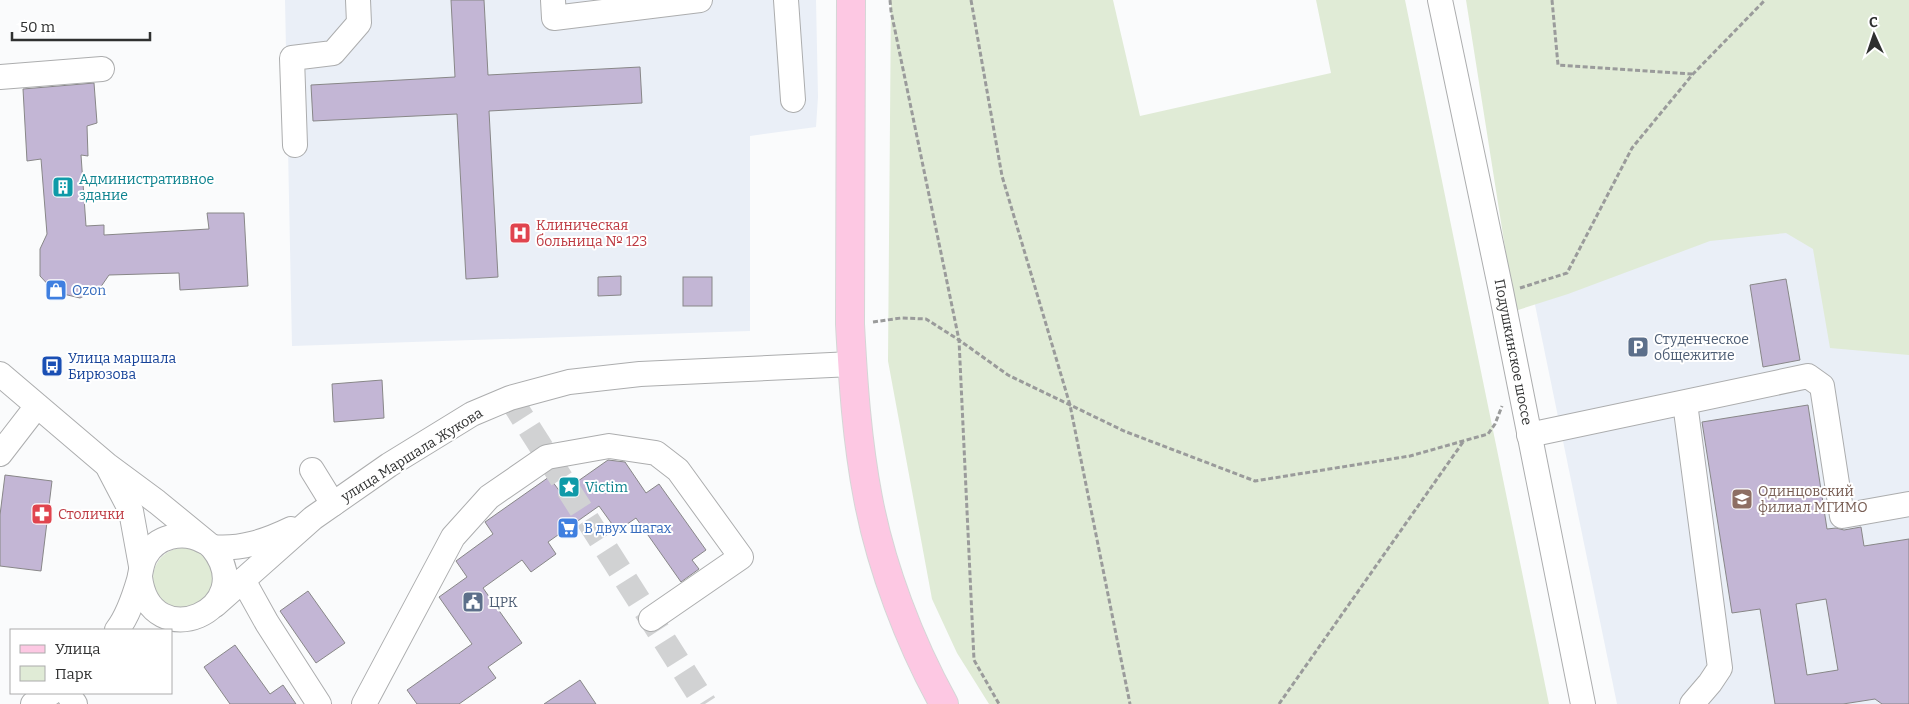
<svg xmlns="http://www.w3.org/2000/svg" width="1909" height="704" viewBox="0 0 1909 704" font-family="Bitter,serif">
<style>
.built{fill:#eaeff7}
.green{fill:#e0ebd6}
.building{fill:#c3b6d5;stroke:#888788;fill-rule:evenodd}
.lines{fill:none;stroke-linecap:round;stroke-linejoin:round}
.minor-tunnel{stroke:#d1d2d3;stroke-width:24;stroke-dasharray:24 12;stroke-linecap:butt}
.minor-casing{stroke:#acadae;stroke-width:26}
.major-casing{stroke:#d5d6d6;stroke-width:30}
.path{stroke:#9a9b9b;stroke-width:3;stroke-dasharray:5 2.5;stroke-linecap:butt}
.minor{stroke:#fff;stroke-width:24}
.major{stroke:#fdc8e3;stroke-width:28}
.labels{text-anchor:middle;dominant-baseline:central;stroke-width:4;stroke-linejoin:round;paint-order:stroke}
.culture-label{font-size:14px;fill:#0d838f;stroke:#fff;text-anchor:start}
.health-label{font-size:14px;fill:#be3a42;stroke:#fff;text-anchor:start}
.shop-label{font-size:14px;fill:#366cbe;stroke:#fff;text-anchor:start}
.service-label{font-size:14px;fill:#4e5e75;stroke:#fff;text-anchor:start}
.street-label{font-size:14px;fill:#2f3030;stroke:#fff}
.transit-label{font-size:14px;fill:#164399;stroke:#fff;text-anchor:start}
.education-label{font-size:14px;fill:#785e54;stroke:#fff;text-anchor:start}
</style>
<rect width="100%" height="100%" fill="#fafbfc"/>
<g class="built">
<polygon points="285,0 816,0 818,97 816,127 750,136 750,331 292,346"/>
<polygon points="1795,223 1909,257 1909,704 1617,704 1533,295 1666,245"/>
</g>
<g class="green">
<polygon points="891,0 1113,0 1140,116 1331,73 1316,0 1405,0 1549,704 989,704 957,653 932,599 888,361"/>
<polygon points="1466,0 1909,0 1909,355 1830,348 1813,249 1786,233 1710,241 1568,294 1515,311"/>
<circle cx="183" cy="578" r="30"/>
</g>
<g class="building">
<polygon points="451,0 484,0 488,75 640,67 642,103 489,111 498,277 466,279 457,114 313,121 311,85 455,77"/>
<polygon points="94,83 97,123 87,126 88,156 81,155 86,226 104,225 104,235 209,229 207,213 244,213 248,286 180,290 179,273 109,275 100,288 80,298 55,292 40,276 40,249 47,234 41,159 27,161 23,89"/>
<polygon points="621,276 621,295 598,296 598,277"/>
<rect x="683" y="277" width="29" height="29"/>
<polygon points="1786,279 1800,360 1763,367 1750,285"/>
<polygon points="382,380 384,418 334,422 332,384"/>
<path d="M 1808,405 L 1827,529 L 1836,528 L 1844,530 L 1861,527 L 1864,546 L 1909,539 L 1909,704 L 1882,704 L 1875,699 L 1843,704 L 1775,704 L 1760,609 L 1732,613 L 1702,422 ZM 1826,599 L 1838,670 L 1807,675 L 1796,604 Z"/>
<polygon points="608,460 625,462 646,493 659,484 706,550 692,560 699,569 681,582 636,518 617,531 599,506 548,542 556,554 531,572 522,560 483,588 522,643 488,667 496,678 459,704 417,704 407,690 472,644 439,597 467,577 456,561 493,534 485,522 549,477 561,493"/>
<polygon points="5,475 52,481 41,571 0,566 0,515"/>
<polygon points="308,591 345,643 316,663 280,611"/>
<polygon points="235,645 270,694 283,685 296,704 230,704 204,667"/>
<polygon points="580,680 596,704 544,704"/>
</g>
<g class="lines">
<polyline class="minor-tunnel" points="510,398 705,704"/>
<g class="minor-casing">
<g id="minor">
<polyline points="553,0 554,18 700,0"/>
<polyline points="786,0 793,100"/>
<polyline points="1440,0 1501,291 1583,704"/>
<polyline points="0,77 102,69"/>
<polyline points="295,145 292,58 333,53 359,23 358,0"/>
<path d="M 0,374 L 107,465 L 157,502 L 212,547 C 262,609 150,658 140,577"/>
<polyline points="1685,403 1720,668 1710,683 1692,704"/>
<polyline points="1529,435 1808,376 1822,386 1842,516 1909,504"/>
<polyline points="0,454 37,406"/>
<polyline points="109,469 131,511 141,566"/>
<polyline points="312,470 333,504"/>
<path d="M 212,547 C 240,550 266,541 291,529"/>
<polyline points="243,580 267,623 319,704"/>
<polyline points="215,605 313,518 389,465 472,414 510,398 569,382 640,374 852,364"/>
<path d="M 117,630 C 128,616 134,597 139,580 C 141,572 141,565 145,557 C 156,536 183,530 203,541"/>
<polyline points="67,693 75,704"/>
<polyline points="33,704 51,693"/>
<polyline points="364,704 453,537 489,497 547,457 609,446 656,453 678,470 741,557 651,619"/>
</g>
</g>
<g class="major-casing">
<path id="major" d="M 851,0 L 850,324 C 853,381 857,441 868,498 C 881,567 910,643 944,704"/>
</g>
<g class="path">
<polyline points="890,0 891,11 959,340 974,660 999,704"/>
<polyline points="971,0 1002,176 1070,405 1130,704"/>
<polyline points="1552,0 1558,65 1692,74"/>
<polyline points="1520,288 1567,273 1632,148 1693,74 1765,0"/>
<polyline points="873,322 901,318 926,319 959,340 1008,375 1124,431 1255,481 1410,456 1488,434 1495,424 1502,406"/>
<polyline points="1279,704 1463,442"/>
</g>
<use href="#minor" class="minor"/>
<use href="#major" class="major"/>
</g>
<defs>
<g id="building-square" transform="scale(1.125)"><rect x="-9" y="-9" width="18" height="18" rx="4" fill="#0f9aa8" stroke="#fff"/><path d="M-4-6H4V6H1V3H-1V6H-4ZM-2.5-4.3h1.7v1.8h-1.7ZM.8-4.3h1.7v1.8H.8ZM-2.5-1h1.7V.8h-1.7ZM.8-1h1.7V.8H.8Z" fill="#fff"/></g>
<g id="hospital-square" transform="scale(1.125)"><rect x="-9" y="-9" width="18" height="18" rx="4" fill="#e0444e" stroke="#fff"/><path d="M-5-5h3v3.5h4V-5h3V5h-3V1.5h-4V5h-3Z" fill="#fff"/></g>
<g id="shop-square" transform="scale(1.125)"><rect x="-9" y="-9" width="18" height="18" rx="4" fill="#3f7fe0" stroke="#fff"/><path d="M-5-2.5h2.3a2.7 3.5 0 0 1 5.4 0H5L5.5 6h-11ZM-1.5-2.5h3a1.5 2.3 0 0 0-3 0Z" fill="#fff"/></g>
<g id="parking-square" transform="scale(1.125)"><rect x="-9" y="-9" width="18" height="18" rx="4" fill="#5c6f8a" stroke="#fff"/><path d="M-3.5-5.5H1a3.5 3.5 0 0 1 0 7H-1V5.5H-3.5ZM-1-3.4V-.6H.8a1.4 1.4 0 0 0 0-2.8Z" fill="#fff"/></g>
<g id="bus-square" transform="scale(1.125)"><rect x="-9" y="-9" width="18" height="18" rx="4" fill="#1a4fb4" stroke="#fff"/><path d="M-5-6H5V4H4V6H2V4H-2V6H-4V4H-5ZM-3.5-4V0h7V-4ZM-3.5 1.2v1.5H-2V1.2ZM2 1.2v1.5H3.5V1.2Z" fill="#fff"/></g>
<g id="sight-square" transform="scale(1.125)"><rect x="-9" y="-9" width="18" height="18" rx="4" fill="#0f9aa8" stroke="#fff"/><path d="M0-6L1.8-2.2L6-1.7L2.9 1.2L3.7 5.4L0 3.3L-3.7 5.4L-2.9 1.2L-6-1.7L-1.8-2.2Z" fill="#fff"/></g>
<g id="university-square" transform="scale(1.125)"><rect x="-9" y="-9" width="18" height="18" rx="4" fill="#8d6e63" stroke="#fff"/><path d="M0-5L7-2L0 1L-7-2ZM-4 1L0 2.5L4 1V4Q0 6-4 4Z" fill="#fff"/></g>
<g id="pharmacy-square" transform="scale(1.125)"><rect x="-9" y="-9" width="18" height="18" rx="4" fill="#e0444e" stroke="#fff"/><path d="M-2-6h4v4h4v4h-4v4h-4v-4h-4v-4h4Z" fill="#fff"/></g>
<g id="supermarket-square" transform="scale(1.125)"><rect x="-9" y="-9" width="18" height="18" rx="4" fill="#3f7fe0" stroke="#fff"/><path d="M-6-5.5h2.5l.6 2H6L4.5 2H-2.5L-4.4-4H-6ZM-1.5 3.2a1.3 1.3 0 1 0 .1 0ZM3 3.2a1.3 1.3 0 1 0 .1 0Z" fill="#fff"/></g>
<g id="civic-square" transform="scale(1.125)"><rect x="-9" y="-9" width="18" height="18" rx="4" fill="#5c6f8a" stroke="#fff"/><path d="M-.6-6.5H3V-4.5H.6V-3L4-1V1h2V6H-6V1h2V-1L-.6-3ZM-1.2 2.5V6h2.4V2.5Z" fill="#fff"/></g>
</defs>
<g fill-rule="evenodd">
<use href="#building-square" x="63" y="187"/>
<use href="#hospital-square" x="520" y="233"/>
<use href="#shop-square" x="56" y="290"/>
<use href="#parking-square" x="1638" y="347"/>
<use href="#bus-square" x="52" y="366"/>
<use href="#sight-square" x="569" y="487"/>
<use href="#university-square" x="1742" y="499"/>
<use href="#pharmacy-square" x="42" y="514"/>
<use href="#supermarket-square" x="568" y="528"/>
<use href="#civic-square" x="473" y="602"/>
</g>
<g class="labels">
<g class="culture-label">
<text x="79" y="179">Административное<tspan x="79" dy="16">здание</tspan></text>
<text x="585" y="487">Victim</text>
</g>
<g class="health-label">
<text x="536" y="225">Клиническая<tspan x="536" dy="16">больница № 123</tspan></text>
<text x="58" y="514">Столички</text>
</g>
<g class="shop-label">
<text x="72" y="290">Ozon</text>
<text x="584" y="528">В двух шагах</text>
</g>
<g class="service-label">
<text x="1654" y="339">Студенческое<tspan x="1654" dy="16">общежитие</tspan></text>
<text x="489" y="602">ЦРК</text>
</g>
<g class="street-label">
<text transform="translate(1513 352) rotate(79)">Подушкинское шоссе</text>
<text transform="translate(412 455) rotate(-32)">улица Маршала Жукова</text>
</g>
<g class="transit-label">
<text x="68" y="358">Улица маршала<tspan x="68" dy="16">Бирюзова</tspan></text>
</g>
<g class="education-label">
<text x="1758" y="491">Одинцовский<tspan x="1758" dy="16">филиал МГИМО</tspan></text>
</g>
</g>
<rect x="10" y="629" width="162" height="65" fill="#ffffff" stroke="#acacac"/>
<rect x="20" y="645" width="25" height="8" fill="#fdc8e3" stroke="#acacac"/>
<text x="55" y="654" font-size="15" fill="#2f3030">Улица</text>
<rect x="20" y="666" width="25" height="15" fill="#e0ebd6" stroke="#acacac"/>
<text x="55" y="679" font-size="15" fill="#2f3030">Парк</text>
<g transform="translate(1874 35) rotate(357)" stroke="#ffffff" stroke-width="4" paint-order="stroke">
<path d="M0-4L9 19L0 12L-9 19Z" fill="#2f3030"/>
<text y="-8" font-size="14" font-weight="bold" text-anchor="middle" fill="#2f3030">С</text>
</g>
<path d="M12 32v8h138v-8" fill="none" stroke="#2f3030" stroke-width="2.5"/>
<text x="20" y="32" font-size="15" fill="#2f3030" stroke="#ffffff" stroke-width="4" paint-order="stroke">50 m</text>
</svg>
